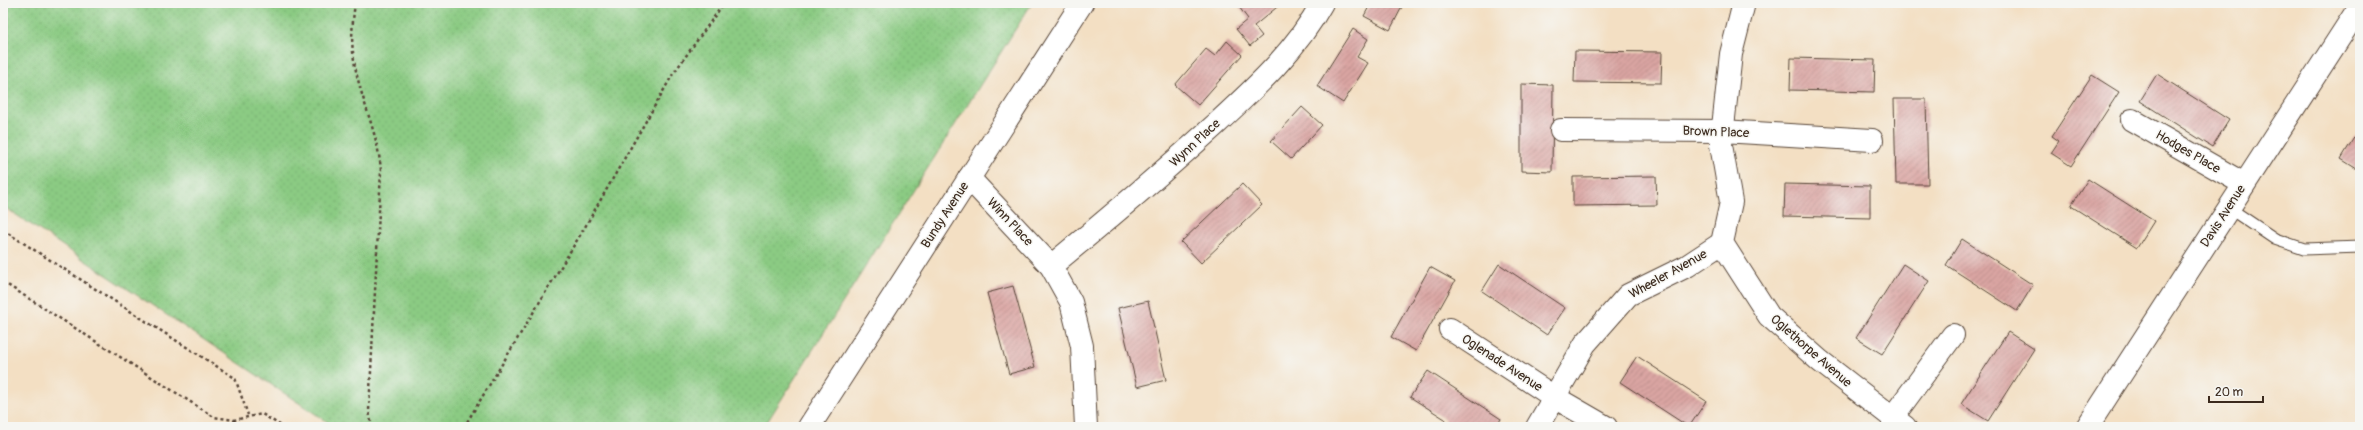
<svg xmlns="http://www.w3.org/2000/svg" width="2363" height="430" viewBox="0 0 2363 430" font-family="Pangolin,sans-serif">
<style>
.grass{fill:url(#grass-dots);stroke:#637a50}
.building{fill:url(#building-hatch)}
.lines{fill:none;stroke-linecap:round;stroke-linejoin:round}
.service-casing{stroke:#574537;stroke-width:13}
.minor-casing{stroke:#574537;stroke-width:24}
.path{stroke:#574537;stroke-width:2.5;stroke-dasharray:3 3;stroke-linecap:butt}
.service{stroke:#fff;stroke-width:11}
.minor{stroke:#fff;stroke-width:22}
.labels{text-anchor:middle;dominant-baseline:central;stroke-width:3;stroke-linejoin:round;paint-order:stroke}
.street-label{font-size:13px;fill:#3b2a1e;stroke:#f6f6f2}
</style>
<defs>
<pattern id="grass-dots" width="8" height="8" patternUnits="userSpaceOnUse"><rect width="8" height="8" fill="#8bcb83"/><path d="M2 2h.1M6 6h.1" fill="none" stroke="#79ae71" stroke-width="1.8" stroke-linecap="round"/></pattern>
<pattern id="building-hatch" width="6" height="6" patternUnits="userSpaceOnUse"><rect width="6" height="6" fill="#daa5a3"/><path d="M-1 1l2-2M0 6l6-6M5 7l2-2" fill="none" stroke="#b28784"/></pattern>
</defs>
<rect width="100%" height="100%" fill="#f6f6f2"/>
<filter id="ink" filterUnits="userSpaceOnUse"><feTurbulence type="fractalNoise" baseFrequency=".025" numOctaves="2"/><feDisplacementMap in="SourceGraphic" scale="8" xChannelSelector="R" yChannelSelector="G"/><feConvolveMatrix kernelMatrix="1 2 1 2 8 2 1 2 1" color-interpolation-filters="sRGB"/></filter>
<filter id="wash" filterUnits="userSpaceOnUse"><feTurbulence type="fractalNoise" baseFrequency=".012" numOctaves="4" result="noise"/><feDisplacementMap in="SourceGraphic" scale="16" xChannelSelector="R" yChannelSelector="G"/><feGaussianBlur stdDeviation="0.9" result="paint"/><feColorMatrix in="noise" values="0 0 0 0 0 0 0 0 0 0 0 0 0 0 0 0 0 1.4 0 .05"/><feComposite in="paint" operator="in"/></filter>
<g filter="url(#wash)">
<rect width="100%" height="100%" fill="#f3dfc3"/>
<polygon class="grass" points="3,3 1032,3 764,427 335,427 3,206"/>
<g id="blocks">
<g class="building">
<polygon points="1236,3 1282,3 1254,26 1262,36 1250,46 1236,29 1248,19"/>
<polygon points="1371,3 1404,3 1390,30 1364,16"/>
<polygon points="1353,29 1368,39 1357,57 1368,63 1343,103 1317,86"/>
<polygon points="1227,41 1242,55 1198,105 1175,85 1206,49 1215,56"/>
<polygon points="1575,51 1662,52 1661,83 1574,82"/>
<polygon points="1791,58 1875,60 1874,92 1790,90"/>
<polygon points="2157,74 2229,120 2212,147 2140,101"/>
<polygon points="2092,75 2119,92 2071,166 2051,153 2059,141 2052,136"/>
<polygon points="1521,84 1553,85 1552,172 1521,171"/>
<polygon points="1894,99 1926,99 1928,184 1896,184"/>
<polygon points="1302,107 1322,125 1291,159 1271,141"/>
<polygon points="2355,136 2360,139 2360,171 2341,159"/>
<polygon points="1656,176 1657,205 1573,206 1573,177"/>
<polygon points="2088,179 2154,221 2137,248 2071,206"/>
<polygon points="1242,184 1262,205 1201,263 1181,242"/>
<polygon points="1785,184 1870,186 1870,218 1784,216"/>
<polygon points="1962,239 2033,285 2017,311 1946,265"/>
<polygon points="1499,264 1565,308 1547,335 1482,291"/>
<polygon points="1903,264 1929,281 1882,354 1856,338"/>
<polygon points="1430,267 1455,281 1416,351 1391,337"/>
<polygon points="1013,286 1035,367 1009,374 987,293"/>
<polygon points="1148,301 1166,380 1137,387 1118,308"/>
<polygon points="2008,332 2034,349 1988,421 1961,404"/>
<polygon points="1637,356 1706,401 1689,427 1620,382"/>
<polygon points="1428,371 1501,419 1496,427 1440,427 1445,419 1410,397"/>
</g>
</g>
</g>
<g filter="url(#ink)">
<use href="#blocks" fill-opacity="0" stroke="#574537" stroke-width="1"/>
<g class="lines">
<g class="service-casing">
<polyline id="service" points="2229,208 2275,239 2304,249 2360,247"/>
</g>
<g class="minor-casing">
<g id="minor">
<polyline points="1744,3 1731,54 1721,145 1731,202 1722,243 1769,316 1820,361 1905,427"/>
<polyline points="2132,120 2244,184"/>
<polyline points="1561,130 1722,131 1872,140"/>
<polyline points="969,178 1051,266 1071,302 1082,346 1086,427"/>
<path d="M 1051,266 C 1107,220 1161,174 1214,126 C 1254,89 1296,51 1322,3"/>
<polyline points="1450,329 1554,397 1606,427"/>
<polyline points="1892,418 1953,335"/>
<polyline points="809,427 1082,3"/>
<polyline points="1537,427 1585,344 1628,295 1687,266 1722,243"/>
<polyline points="2087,427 2360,6"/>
</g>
</g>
<g class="path">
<path d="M 355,3 C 353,19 351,35 353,52 C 357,93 378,130 381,171 L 369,411 L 372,427"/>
<polyline points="3,230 235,378 248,415"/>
<polyline points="3,282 214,417 234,420 262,414 283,427"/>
<polyline points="234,420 236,427"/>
<polyline points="464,427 585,227 673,74 724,3"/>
</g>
<use href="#service" class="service"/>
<use href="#minor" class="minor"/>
</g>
</g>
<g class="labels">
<g class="street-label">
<text transform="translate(1716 132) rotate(2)">Brown Place</text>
<text transform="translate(1195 143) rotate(-43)">Wynn Place</text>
<text transform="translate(2188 152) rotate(30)">Hodges Place</text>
<text transform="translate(945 215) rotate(-57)">Bundy Avenue</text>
<text transform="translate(2223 216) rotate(-57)">Davis Avenue</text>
<text transform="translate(1010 222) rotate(47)">Winn Place</text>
<text transform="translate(1668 274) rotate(-29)">Wheeler Avenue</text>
<text transform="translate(1811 351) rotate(41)">Oglethorpe Avenue</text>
<text transform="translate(1502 363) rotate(33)">Oglenade Avenue</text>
</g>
</g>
<rect width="2363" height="430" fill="none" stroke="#f6f6f2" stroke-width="16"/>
<path d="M2209 396v6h54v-6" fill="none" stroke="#3b2a1e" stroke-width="2"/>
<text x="2215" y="396" font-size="12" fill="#3b2a1e" stroke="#f6f6f2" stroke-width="3" paint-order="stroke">20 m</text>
</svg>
